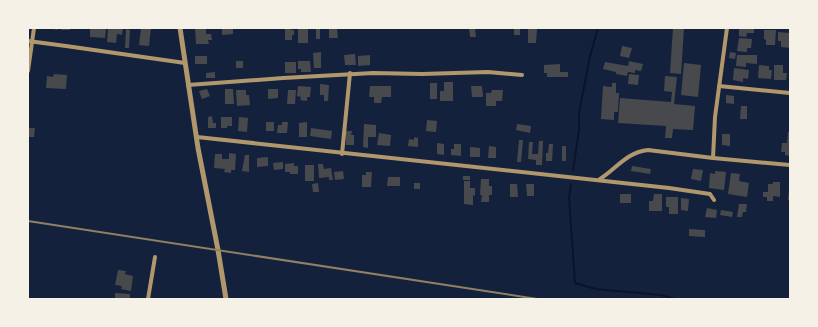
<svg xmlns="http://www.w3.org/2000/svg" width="818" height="327" viewBox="0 0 818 327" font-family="Mulish,sans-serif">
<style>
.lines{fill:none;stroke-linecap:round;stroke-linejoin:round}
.stream{stroke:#0b132b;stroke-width:2}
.building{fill:#48494c}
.minor{stroke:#b1986c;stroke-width:4}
.tertiary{stroke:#b1986c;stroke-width:5}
.rail{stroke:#918062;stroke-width:2}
</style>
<rect width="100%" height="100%" fill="#14213d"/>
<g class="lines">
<g class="stream">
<polyline points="573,170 579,130 579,113 590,56 598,28"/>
<polyline points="571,184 569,197 575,283 596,289 661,295 675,299"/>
</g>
</g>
<g class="building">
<polygon points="47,28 58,28 58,30"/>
<rect x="61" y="28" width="9" height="2"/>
<polygon points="90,28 106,28 105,38 90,37"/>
<polygon points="108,28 123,28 122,35 117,34 116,43 107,42"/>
<polygon points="141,28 151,28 149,46 139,45"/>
<polygon points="195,28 206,28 206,34 211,34 212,40 208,40 209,44 196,44"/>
<polygon points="222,28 233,28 233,34 222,35"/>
<polygon points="285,28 291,28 291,30 294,30 294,35 292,35 292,40 285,40"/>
<rect x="298" y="28" width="10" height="15"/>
<rect x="316" y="28" width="4" height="11"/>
<polygon points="329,28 337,28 338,38 329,38"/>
<polygon points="469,28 475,28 476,37 470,37"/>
<rect x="514" y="28" width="6" height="7"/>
<polygon points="673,28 684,28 681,74 670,73"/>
<polygon points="739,28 754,28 754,33 747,33 746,37 739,36"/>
<polygon points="126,29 130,30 129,48 125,48"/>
<polygon points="528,29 537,29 536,43 528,43"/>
<polygon points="764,30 776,30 775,45 766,45 766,40 764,39"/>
<polygon points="778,32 790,33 790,48 781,47 781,41 778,41"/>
<polygon points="739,38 752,39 751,48 747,48 747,52 737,51"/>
<polygon points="622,46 632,48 629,58 620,56"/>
<polygon points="321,52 321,68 314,68 313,53"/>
<polygon points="730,52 736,53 735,59 729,58"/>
<polygon points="355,54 356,65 345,65 344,55"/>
<polygon points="370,55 370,65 358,66 358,56"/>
<polygon points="737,55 757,55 757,64 746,63 746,67 736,66"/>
<rect x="195" y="56" width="12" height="8"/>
<rect x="236" y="61" width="7" height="7"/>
<polygon points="298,61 310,61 311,72 301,72 301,69 298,69"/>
<polygon points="629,61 643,64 641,71 635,70 635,73 628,72 627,76 616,74 616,72 603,69 605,62 628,66"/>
<rect x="285" y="62" width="11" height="11"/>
<polygon points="684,63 701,65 698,97 681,95"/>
<polygon points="560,64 560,72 568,72 568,77 547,77 547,73 544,73 544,65"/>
<polygon points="759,65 769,66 769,70 772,70 771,79 758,78"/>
<polygon points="774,65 783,65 783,73 787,73 786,80 774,80"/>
<polygon points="734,68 749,70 748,79 743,78 743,82 733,80"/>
<polygon points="215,72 215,78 206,78 206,73"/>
<polygon points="54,74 67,75 66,89 46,88 47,76 53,77"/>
<polygon points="629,74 639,75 638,85 628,84"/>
<polygon points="665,76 677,77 674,104 695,106 693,130 673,129 672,138 665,138 666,126 618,123 620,98 671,102 672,92 664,91"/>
<polygon points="444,82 453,82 453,101 440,101 440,91 444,91"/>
<rect x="430" y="83" width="7" height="16"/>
<polygon points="612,83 616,83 616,93 619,93 618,112 614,112 614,120 601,119 603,86 612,87"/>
<polygon points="320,84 329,85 328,101 324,101 324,95 320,95"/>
<polygon points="298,86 311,87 310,97 307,97 307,101 300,100 301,97 297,96"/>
<polygon points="370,86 391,86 391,97 382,97 381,103 374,103 374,97 369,97"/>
<polygon points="471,86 482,86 483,97 472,97"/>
<polygon points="207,89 210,96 202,99 199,91"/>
<polygon points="225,89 233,89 234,104 225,104"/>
<polygon points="268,89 278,89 278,98 268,99"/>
<polygon points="236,90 246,90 246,95 249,95 250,105 237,106"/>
<polygon points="288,90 296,90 295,104 287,104"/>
<polygon points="492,90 503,90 502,101 496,101 496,106 486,106 486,93 491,93"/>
<polygon points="726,95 734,96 734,104 726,103"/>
<polygon points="741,106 747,106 747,119 740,119"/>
<polygon points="212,116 213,123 216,123 216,128 208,128 208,117"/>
<polygon points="221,117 232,117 232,126 227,126 227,128 221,128"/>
<polygon points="239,117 248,118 247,132 238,131"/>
<polygon points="427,120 437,121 436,132 426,131"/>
<rect x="266" y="122" width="8" height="9"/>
<polygon points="282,122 288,122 287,133 277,133 278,125 282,125"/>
<polygon points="307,122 307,137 299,137 299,123"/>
<polygon points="364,124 376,125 376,137 368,137 368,148 363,147"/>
<polygon points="517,124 531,126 530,133 516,130"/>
<polygon points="28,128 35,128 34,137 28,137"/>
<polygon points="311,128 332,131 331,139 310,136"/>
<polygon points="346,131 352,131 351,135 354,135 354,145 346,145"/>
<polygon points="788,132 790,132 790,156 785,155 785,152 781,152 782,143 787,143"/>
<polygon points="379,133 391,135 390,146 377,145"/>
<polygon points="722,134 730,134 730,146 722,145"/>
<polygon points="414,137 418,138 418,147 408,146 409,139 414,140"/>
<polygon points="519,140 523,140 521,162 517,162"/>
<polygon points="539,141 543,141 542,165 536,165 536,160 528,159 529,142 533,142 532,154 538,154"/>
<polygon points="437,143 444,144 444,155 437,154"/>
<polygon points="454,144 461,144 461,156 451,155 451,149 454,149"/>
<polygon points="549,144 553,144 552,161 546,161 546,153 548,153"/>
<polygon points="489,146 496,147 496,158 488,158"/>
<rect x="562" y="146" width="4" height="15"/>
<polygon points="470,147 480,148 480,157 470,157"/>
<polygon points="229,153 236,154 235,170 231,170 231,173 224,172 225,169 214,168 215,154 222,154 222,159 229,159"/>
<polygon points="245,155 249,155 249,172 242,171"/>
<polygon points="268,157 268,166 257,167 257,158"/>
<polygon points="283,162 283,169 274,170 273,163"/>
<polygon points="294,163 294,166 298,166 298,174 290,174 290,172 285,172 285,164"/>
<polygon points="318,164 323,164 324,169 331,168 333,180 329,180 329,177 319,178"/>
<rect x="305" y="165" width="9" height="16"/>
<polygon points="632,166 651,169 650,174 631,171"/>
<polygon points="693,169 703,170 701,181 691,179"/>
<polygon points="343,171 344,179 335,180 334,172"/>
<polygon points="715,171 726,172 724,190 709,188 710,173 715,174"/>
<polygon points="366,172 372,172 371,187 362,187 362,175 366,175"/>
<polygon points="731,173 740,174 739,181 749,183 747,197 728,194"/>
<rect x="463" y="176" width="7" height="4"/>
<polygon points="388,177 400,177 400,186 387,186"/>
<polygon points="481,179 489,179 489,186 492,186 492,195 489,195 489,202 481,202 482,195 480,195"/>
<polygon points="464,181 470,181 470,188 475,188 475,196 473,195 473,205 464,204"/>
<polygon points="773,182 780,182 780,197 773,196 773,201 767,201 767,197 763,197 763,192 768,192 768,184 773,184"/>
<polygon points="318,183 319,192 313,192 312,184"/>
<rect x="414" y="183" width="6" height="6"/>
<polygon points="510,184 517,184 518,197 510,197"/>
<polygon points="526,184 534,184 534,196 527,196"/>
<polygon points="789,190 790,190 790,200 788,200"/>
<rect x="620" y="194" width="11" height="9"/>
<polygon points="654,194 662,194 662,211 649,211 649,201 653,201"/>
<polygon points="666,197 678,197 678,214 669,214 669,207 666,207"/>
<polygon points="681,198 689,199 688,211 681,210"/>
<polygon points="739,204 747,204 746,212 743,212 742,217 737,217"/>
<polygon points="707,208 717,210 716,218 705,217"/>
<polygon points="721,210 733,212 732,217 720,215"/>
<polygon points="689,229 705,230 705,237 689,236"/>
<polygon points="118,270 126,271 125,274 133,276 131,291 121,289 122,286 115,285"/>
<polygon points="115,293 130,294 130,299 115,299"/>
</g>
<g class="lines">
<g class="minor">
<polyline points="28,41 66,46 185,63"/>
<polyline points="28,71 34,28"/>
<polyline points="188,85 283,78 373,73 422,74 488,72 522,75"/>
<polyline points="719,86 790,93"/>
<polyline points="197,137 669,188 710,194 714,200"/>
<polyline points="342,154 350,73"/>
<polyline points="713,158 715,117 727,28"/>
<path d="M 600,179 C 616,169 627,152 648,150 L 713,158 L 790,165"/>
<polyline points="148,299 155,257"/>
</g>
<polyline class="tertiary" points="180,28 198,148 218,250 226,299"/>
<polyline class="rail" points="28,221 537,299"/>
</g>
<rect width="818" height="327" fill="none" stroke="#f6f1e7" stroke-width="58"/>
</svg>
